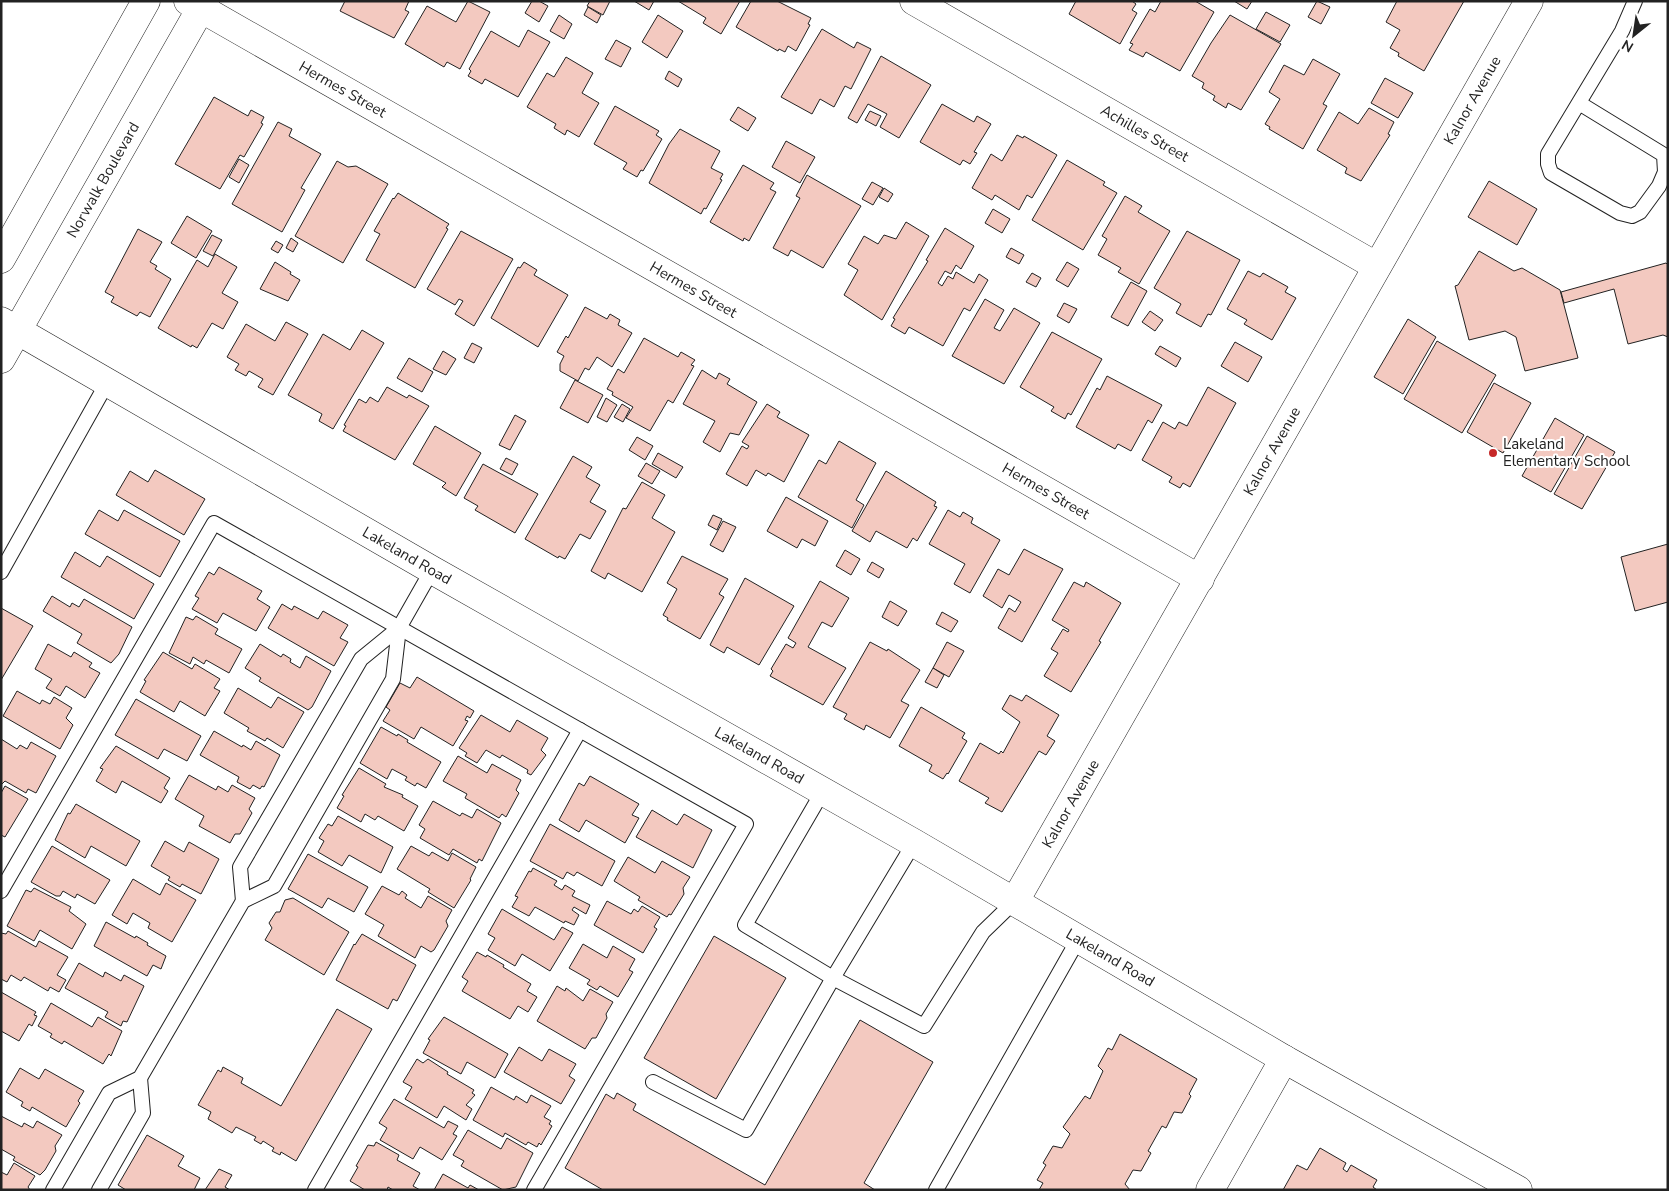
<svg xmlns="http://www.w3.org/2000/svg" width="1669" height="1191" viewBox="0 0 1669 1191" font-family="'Nunito Sans',sans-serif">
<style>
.building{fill:#f3c9c0;stroke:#222}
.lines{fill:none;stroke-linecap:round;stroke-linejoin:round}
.lane-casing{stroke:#222;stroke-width:16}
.street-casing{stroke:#222;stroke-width:29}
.secondary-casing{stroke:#222;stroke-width:29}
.lane{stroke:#fff;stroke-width:14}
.street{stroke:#fff;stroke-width:28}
.secondary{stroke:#fff;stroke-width:28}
.poi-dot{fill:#c62828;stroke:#fff;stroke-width:2}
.labels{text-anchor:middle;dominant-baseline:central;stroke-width:4;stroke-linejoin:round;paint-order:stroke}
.street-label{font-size:15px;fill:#222;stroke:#fff}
.poi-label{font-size:15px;fill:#222;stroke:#fff;text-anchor:start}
</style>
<rect width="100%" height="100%" fill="#fff"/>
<g class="building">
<polygon points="345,1 409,1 405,10 409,12 394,38 340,11"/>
<polygon points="468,1 490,12 460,69 447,62 444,67 405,44 427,6 456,22"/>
<polygon points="532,1 539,1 548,6 539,22 525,13"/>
<polygon points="590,1 610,1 603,15 587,6"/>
<polygon points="634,1 654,1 649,10"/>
<polygon points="678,1 740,1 721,34 703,23 706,18"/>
<polygon points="751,1 777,1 811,18 808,24 810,25 796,51 788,46 785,52 779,49 778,51 736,27"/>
<polygon points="1076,1 1132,1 1136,4 1132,10 1137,13 1120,44 1069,14"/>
<polygon points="1161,1 1195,1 1214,12 1180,71 1146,52 1143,57 1129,50 1133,44 1130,43 1150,9 1155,12"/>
<polygon points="1234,1 1252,1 1247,9"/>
<polygon points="1317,1 1330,7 1321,24 1308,17"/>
<polygon points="1397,1 1464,1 1424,71 1398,56 1399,53 1390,48 1400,30 1386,22"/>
<polygon points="588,7 601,15 597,23 584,15"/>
<polygon points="1266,12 1290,25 1280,42 1256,29"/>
<polygon points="559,15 572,24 564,39 550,31"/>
<polygon points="658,15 683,31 667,58 642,42"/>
<polygon points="1230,15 1281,44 1241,110 1228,103 1226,108 1213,100 1215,96 1202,88 1204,83 1192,76 1211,43"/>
<polygon points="822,29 854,48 857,42 871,49 851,89 845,86 834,107 820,99 812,114 781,97"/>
<polygon points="528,30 550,42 518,97 485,79 482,84 468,76 471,71 469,69 491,31 519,47"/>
<polygon points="616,40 631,48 621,67 605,59"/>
<polygon points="881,56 931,85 899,138 880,127 887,114 868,104 857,123 848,118"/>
<polygon points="566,57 593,73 582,93 599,103 579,137 567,130 565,135 554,128 556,124 527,107 547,73 554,77"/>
<polygon points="1313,59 1340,74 1323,104 1327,106 1303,149 1269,129 1270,127 1265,124 1280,99 1269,92 1284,65 1304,75"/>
<polygon points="669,71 682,79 678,87 665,79"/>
<polygon points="1385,78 1413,93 1398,118 1371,103"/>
<polygon points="214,97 248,116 251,110 264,117 261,123 263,124 244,157 240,155 220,189 175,164"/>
<polygon points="942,104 974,122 977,116 991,124 974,152 977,153 970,164 963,160 960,165 920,142"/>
<polygon points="615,106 659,131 656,135 662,139 643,171 641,170 637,177 623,169 627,163 594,144"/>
<polygon points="738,107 756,118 748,131 730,120"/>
<polygon points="1369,108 1394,122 1388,134 1390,135 1361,181 1345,173 1347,168 1317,150 1339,112 1358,124"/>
<polygon points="870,111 881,116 876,126 865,120"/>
<polygon points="278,122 292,129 289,136 321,154 301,188 305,190 282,232 232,204"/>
<polygon points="680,129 720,151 711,168 723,174 720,179 722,180 706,209 704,208 701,214 649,183 669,144"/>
<polygon points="1017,135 1023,138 1024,136 1057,155 1032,198 1027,195 1019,210 995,195 992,200 972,188 991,154 1002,161"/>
<polygon points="786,141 815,157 800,183 772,167"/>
<polygon points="239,159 249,165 239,183 229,177"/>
<polygon points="1067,160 1105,182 1103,185 1117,193 1083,250 1032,220"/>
<polygon points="337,161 348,167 356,166 388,184 343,263 295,236"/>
<polygon points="743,165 774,183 770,189 776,192 749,241 744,238 743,241 710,222"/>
<polygon points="807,175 861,206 823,268 791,250 788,256 773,248 800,198 796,196"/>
<polygon points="1489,181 1537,209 1517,245 1468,217"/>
<polygon points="872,182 883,188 873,205 862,199"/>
<polygon points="884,188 893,194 888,202 879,197"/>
<polygon points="398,193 449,224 446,228 448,229 415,288 366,260 380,234 374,231 393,198 394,199"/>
<polygon points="1125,196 1142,206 1138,212 1170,231 1139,284 1118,272 1121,268 1098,255 1107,239 1102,236"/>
<polygon points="993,209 1010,219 1002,233 985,223"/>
<polygon points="187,216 212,231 196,258 171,243"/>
<polygon points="906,222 929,236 882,320 844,295 858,270 848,264 864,236 878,244 884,235 896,239"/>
<polygon points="945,228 974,246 961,269 956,265 951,274 945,271 938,283 942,286 948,276 953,279 956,272 974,283 979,274 988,280 970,311 964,308 943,346 909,327 905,334 891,326 895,319 893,318 928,261 926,260"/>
<polygon points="138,229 162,242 150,262 157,266 155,269 171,279 150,317 140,312 137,316 111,302 114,297 105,292"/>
<polygon points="461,231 513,259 474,326 455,314 463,301 459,299 455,305 427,289"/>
<polygon points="1187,231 1240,260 1211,315 1208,314 1201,327 1176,313 1181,304 1154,288"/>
<polygon points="212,235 222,240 213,256 203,251"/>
<polygon points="291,238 298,243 293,252 286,248"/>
<polygon points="276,241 283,245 278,253 271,249"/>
<polygon points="1011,248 1024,255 1019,264 1006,257"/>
<polygon points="1479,251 1514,271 1522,268 1560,290 1578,358 1525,371 1516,337 1505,331 1469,340 1455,286 1458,285"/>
<polygon points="215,254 237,267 222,293 238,302 223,329 212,323 197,348 192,345 191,347 158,328 197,260 208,267"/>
<polygon points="275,262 291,272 290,274 300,280 288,301 260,289"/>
<polygon points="524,262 537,270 534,275 568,295 538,347 491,318 518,267 520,268"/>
<polygon points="1067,262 1079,269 1068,287 1056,280"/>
<polygon points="1666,263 1668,265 1668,337 1663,335 1628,344 1614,289 1564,303 1561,292"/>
<polygon points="1248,271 1260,277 1263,273 1288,287 1285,292 1296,298 1272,340 1244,324 1247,320 1227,309"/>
<polygon points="1032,273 1041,278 1036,287 1026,282"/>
<polygon points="1131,282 1147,291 1128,326 1111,317"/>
<polygon points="985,299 1004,310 994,328 1000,331 1014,308 1040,323 1004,384 952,356"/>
<polygon points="1064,303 1077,309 1069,323 1057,316"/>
<polygon points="585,307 607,319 610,314 620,320 618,325 632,333 612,367 597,357 589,370 585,368 578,381 560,371 560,364 564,356 557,352 566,336 568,338"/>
<polygon points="1150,311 1163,320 1155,331 1142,322"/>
<polygon points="1408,319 1436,337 1403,394 1374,377"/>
<polygon points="286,322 308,334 273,395 258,387 263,379 249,371 246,376 235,370 239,364 227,357 246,324 275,341"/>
<polygon points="362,330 384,343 333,429 319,421 322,414 288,395 323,334 350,350"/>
<polygon points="1052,332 1102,359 1071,415 1068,413 1065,419 1051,411 1054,407 1020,387"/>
<polygon points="644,338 678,357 681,352 695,360 691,365 694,366 673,403 668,400 650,431 626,418 633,407 612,395 613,392 607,389 618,369 624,373"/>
<polygon points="1437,341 1496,375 1462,433 1404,399"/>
<polygon points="1235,342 1262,357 1248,382 1221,366"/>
<polygon points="472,343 482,348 474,363 464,358"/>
<polygon points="1160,346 1181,358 1176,367 1155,354"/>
<polygon points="443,351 456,359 446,375 433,369"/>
<polygon points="409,358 433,372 422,392 397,378"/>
<polygon points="702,370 716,379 719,373 730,379 727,384 757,402 739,435 730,433 720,452 703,442 715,421 683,404"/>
<polygon points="1107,376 1162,405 1152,423 1148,420 1131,451 1118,444 1115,449 1076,427 1097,388 1100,390"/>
<polygon points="575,380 603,395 588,423 560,408"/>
<polygon points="1494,383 1531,403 1503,453 1467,432"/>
<polygon points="387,387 407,398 409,395 429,406 395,460 343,431 346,426 344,425 359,399 366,403 370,397 378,402"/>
<polygon points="1208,387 1236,403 1190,487 1183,483 1180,488 1169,482 1172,477 1142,460 1163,422 1175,429 1179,422 1187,426"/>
<polygon points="606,398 617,405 607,422 597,417"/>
<polygon points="622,404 630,409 623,422 614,417"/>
<polygon points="767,404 780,412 777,417 809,435 784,482 768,473 766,476 756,470 747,486 726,474 742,446 747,449 749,446 742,442"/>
<polygon points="515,415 526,421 510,450 499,445"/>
<polygon points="1555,418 1584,435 1551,492 1522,476"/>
<polygon points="435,426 481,453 456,496 442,487 446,483 413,464"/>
<polygon points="1587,436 1615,452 1582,509 1554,494"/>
<polygon points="637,437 653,446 645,460 629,450"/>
<polygon points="839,441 876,463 856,500 864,505 852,528 798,497 819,460 826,464"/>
<polygon points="658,453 683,467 676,478 652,464"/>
<polygon points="573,456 592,467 586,477 600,485 590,502 606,511 590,539 580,534 565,559 559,556 558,558 525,539"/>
<polygon points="506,458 518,464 512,475 500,469"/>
<polygon points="646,463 660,471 652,484 638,476"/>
<polygon points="483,464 538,494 515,533 475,510 478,506 464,498"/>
<polygon points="155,470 205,499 184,535 116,495 130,471 148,482"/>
<polygon points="886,471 936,502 934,506 937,507 917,541 913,538 907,548 876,531 870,542 852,531"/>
<polygon points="642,482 665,495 652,518 675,532 642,592 608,573 605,579 591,571 623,508 626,509"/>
<polygon points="786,497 828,521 815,546 802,539 797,548 767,531"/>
<polygon points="99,510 118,521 124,510 180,541 160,577 85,534"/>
<polygon points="948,510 960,517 963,512 973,518 971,523 1000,540 970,593 954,584 965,564 929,544"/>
<polygon points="713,515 722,519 717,530 708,525"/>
<polygon points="723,521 736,527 723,552 710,545"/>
<polygon points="1668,544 1668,602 1635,611 1621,557"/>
<polygon points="1024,549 1063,569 1022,642 998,628 1009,608 1015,612 1021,602 1009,595 1002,608 983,596 998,569 1009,575"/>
<polygon points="845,550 860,559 851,575 836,566"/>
<polygon points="75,552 100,567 107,556 154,584 134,619 61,577"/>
<polygon points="682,556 728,579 719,594 724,597 700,639 667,620 668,618 663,615 677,589 667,583"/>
<polygon points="872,562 884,569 879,578 867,571"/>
<polygon points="219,567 262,591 257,599 270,607 256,631 223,613 217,623 192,609 199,598 195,596 209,572 214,575"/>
<polygon points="745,578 794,606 759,665 727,647 724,653 710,645"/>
<polygon points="820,581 849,598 832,627 822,622 808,647 846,668 823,705 770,676 773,671 771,669 786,644 793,648 796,643 788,638"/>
<polygon points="1074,582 1084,587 1086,582 1121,603 1099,641 1101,642 1071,692 1044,676 1058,653 1051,649 1063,629 1068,632 1069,630 1052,620"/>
<polygon points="52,596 70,607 72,603 79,607 84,599 132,627 119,654 111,663 77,643 82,634 43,611"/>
<polygon points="890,601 907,611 898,626 882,617"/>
<polygon points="282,604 292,610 294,606 318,619 323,611 348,625 340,638 348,642 334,666 268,628"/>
<polygon points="1,608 33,626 1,680"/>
<polygon points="942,612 958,621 951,632 936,624"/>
<polygon points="196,616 218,629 215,634 242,649 229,673 206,660 204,664 193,657 190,664 169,653 186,617 193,620"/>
<polygon points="870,642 887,651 888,649 920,670 901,701 909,705 890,738 866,725 864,730 844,719 847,714 833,707"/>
<polygon points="947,642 964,651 949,677 933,668"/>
<polygon points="48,644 71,657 74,652 92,663 89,667 100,673 85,698 66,686 60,696 46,688 52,679 35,669"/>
<polygon points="260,644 281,657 283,654 291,659 290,662 300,668 306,656 331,671 312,707 308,710 259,681 261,678 245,668"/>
<polygon points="163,652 192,669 195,664 220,679 214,688 220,691 205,716 180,701 174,712 140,692 146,681 144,680"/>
<polygon points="933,668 944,675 937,688 925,682"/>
<polygon points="417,677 474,711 470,718 467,716 465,720 468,721 453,746 421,727 414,739 383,721 390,710 386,707 400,683 410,688"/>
<polygon points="238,688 271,708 278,697 304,712 283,748 267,738 265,741 247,731 249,728 224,713"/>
<polygon points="17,691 40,704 42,700 50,704 54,697 72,708 66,718 73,725 60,749 3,716"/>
<polygon points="1010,695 1022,701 1026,695 1059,715 1047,736 1055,741 1046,755 1039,751 1002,812 985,803 989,798 959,781 980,743 999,754 1001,751 1003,753 1020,722 1002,709"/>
<polygon points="136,699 201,736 187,761 164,749 158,759 115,735"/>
<polygon points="921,707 965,733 962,738 967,741 948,774 947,773 943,779 929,771 932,765 899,746"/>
<polygon points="481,715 510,732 517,720 548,738 541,750 546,755 531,775 527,773 528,770 502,755 500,758 486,750 477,763 465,756 467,753 459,748"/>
<polygon points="381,727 397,736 398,734 408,740 407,742 441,762 426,788 417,783 415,786 405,780 407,777 392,769 387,779 360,763"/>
<polygon points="214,731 242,747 243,745 251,750 256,741 280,755 264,787 262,786 260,789 253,785 250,789 237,782 239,777 200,755"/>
<polygon points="1,739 17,749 20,745 27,749 31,742 56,756 36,793 28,789 26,793 5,781 1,785"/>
<polygon points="116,746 170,778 164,788 168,791 161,803 122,781 116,793 96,781 103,769 100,768"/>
<polygon points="458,756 487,773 492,764 521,780 516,790 519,793 506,817 502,814 499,818 465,798 467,794 443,781"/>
<polygon points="359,768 386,784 384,787 403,795 402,797 418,806 404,831 378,816 375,820 365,814 361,822 337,808 344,796 342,795"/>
<polygon points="189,775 216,790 218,786 228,792 232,785 255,798 249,809 252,813 240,834 235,834 230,843 199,826 204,816 175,799"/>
<polygon points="590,776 639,804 632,815 639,818 625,843 586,820 579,832 559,820 579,783 584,786"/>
<polygon points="5,786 28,799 5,837 1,835 1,793"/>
<polygon points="433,801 460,816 462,813 472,818 477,809 501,823 482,861 479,859 477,863 453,849 449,855 420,838 425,829 419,825"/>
<polygon points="76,804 140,841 126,866 91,846 85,858 55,840 68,813 70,814"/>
<polygon points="652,810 677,825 684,814 712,830 693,868 636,837"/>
<polygon points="338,816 393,847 381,873 349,855 342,866 318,852 324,841 319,838 328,824 332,826"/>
<polygon points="550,824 615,861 602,886 577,872 574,876 567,872 563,879 530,861"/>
<polygon points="165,841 184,852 189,842 219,859 201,894 182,884 180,887 168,880 170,877 151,866"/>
<polygon points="52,846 110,880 95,904 77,894 75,898 63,891 60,896 56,896 31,882"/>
<polygon points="411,846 429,856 432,852 448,861 452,853 476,867 470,879 471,880 454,908 428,892 430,889 397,869"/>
<polygon points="308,854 368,887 354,912 328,898 322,908 288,889"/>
<polygon points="628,857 655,873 662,861 690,877 683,888 684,894 671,915 669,914 667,917 638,900 640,897 614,881"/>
<polygon points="533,868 557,881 554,885 562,890 565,885 575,891 572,896 590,905 586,914 574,907 572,910 579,915 574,925 565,921 564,923 535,907 529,916 512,907 518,897 515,896 529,871 531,872"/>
<polygon points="133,879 160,895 166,883 196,900 172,942 148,928 150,923 133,913 127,924 112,915"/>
<polygon points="382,886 399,895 402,891 407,895 405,898 421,908 428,896 452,910 446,921 448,926 434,950 431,952 421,946 415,958 378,936 384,925 365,914"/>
<polygon points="34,888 71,907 69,911 86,924 72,949 40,930 34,941 7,926 26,890 31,892"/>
<polygon points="293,898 349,932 324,975 265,940 272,928 269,923 276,912 280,912 285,900"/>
<polygon points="607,901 631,914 634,909 638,912 642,906 660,917 654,927 657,929 643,953 594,925"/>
<polygon points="502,909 554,940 562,927 573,933 550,971 522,954 515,966 488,950 495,938 488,934"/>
<polygon points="106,922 135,938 136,936 148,943 147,945 166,956 161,969 153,965 147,976 94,946"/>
<polygon points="8,931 36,947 39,941 68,957 57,975 66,980 59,992 50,987 48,991 24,977 21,981 11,975 7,982 1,979 1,933 6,934"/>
<polygon points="362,934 416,965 397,1001 393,999 388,1009 336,980 354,944 355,945"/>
<polygon points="714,936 786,978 716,1099 644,1058"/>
<polygon points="583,944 607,958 613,946 635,959 629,970 633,972 618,997 600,986 597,990 587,984 590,980 569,968"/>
<polygon points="477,952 486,957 487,955 504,965 503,967 531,984 527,991 537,997 528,1012 518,1006 510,1019 462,991 468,981 462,977"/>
<polygon points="79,963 103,977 105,972 121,981 124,975 144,986 127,1022 123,1021 121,1026 105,1017 108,1012 65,988"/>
<polygon points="557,986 565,991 566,988 583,1001 590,989 613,1002 606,1014 607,1018 596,1038 592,1038 585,1049 537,1021"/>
<polygon points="1,992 36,1012 34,1015 37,1016 32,1026 29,1024 19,1041 1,1031"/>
<polygon points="51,1003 92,1027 98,1017 122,1031 111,1056 109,1054 103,1064 64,1041 62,1044 50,1037 52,1034 38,1026"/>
<polygon points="337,1009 372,1029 296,1161 281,1152 280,1155 272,1151 274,1148 263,1141 261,1144 254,1140 256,1137 236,1127 232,1133 208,1119 211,1112 198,1105 218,1070 221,1072 223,1067 243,1078 241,1083 281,1106"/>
<polygon points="444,1017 508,1054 495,1078 467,1062 461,1074 423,1053 430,1040 428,1039"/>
<polygon points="860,1020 933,1062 864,1183 875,1190 603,1190 565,1168 606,1094 614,1099 617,1093 636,1104 633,1110 765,1185"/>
<polygon points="1120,1034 1197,1079 1189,1094 1191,1096 1182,1113 1174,1112 1166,1128 1162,1126 1148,1151 1151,1153 1141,1171 1133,1170 1125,1184 1130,1190 1039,1190 1043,1183 1037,1180 1046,1165 1043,1163 1053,1146 1062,1148 1070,1134 1063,1127 1085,1096 1090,1099 1103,1071 1098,1066 1108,1048 1112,1050"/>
<polygon points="519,1047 542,1061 549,1049 576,1064 569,1076 575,1080 561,1104 504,1072"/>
<polygon points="417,1059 423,1063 428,1059 448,1072 447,1074 474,1090 472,1093 475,1095 466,1105 472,1109 466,1120 444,1106 437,1118 405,1099 412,1087 403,1082"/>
<polygon points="20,1068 39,1079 45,1069 84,1091 78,1101 80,1103 66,1127 32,1107 30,1111 21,1106 23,1102 6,1092"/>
<polygon points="491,1087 514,1100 516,1096 527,1103 531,1095 551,1106 544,1117 551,1121 549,1124 552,1126 541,1145 539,1143 537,1147 528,1142 526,1145 505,1133 503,1137 473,1120"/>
<polygon points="394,1099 444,1128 448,1121 458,1126 453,1134 457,1136 442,1160 420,1147 413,1159 380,1140 387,1128 379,1123"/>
<polygon points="1,1116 22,1127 24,1123 33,1128 37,1121 62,1135 55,1146 56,1151 45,1170 40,1175 13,1160 15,1157 1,1149"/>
<polygon points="468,1130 501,1149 507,1138 533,1153 516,1187 503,1190 461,1166 464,1161 453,1155"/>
<polygon points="147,1135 184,1156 178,1166 200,1178 194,1190 126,1190 118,1185"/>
<polygon points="376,1142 399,1155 397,1160 420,1173 413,1186 420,1190 393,1190 388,1187 387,1190 365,1190 350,1181 358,1167 356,1166 368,1145 374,1146"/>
<polygon points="1320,1148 1346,1163 1343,1169 1347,1172 1351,1165 1377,1180 1373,1187 1377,1190 1283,1190 1297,1165 1307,1170"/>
<polygon points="14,1163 35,1176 28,1187 30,1190 1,1190 1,1172 7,1175"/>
<polygon points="219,1169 232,1175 225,1187 230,1190 205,1190"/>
<polygon points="443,1174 468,1188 470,1185 479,1190 434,1190"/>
</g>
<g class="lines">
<g class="lane-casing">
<g id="lane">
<polyline points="1579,103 1664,155 1665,172 1659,186 1640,212 1632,216 1620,213 1551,173 1548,164 1548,154 1622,31 1635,1"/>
<polyline points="1,572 107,383"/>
<polyline points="823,791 745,925 833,978 914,843"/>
<polyline points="1,891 214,523 746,824 534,1190"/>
<polyline points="243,901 240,867 361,659 399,628 432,570"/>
<polyline points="653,1082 746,1130 833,978 924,1026 983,932 1015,901"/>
<polyline points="53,1190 109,1093 140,1078 243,901 274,886 393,679 399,628"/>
<polyline points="99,1190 143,1113 140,1078"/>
<polyline points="315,1190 580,730"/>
<polyline points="936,1190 1079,938"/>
</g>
</g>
<g class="street-casing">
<g id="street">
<path id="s1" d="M 188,1 L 1200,579"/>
<path id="s2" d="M 914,1 L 1376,266"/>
<path id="s3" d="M 1015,901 L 1529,1"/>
<polyline points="1210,1190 1284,1059"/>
</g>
</g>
<g class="secondary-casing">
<g id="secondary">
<polyline points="1,259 146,1"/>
<path id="s4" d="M 1,321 L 432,570 L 914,843 L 1284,1059 L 1518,1190"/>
<path id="s5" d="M 1,359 L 205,1"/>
</g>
</g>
<use href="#lane" class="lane"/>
<use href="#street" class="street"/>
<use href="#secondary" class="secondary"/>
</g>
<circle class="poi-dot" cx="1493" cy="453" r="5"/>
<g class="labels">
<g class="street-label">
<text stroke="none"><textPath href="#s1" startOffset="178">Hermes Street</textPath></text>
<text stroke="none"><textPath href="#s3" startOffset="922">Kalnor Avenue</textPath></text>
<text stroke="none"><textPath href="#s2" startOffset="266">Achilles Street</textPath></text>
<text stroke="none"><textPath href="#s5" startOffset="206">Norwalk Boulevard</textPath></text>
<text stroke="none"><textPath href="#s1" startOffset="582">Hermes Street</textPath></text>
<text stroke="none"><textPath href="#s3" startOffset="518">Kalnor Avenue</textPath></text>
<text stroke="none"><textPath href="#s1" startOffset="988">Hermes Street</textPath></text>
<text stroke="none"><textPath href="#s4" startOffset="469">Lakeland Road</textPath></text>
<text stroke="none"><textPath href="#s4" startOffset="874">Lakeland Road</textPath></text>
<text stroke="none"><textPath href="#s3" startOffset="112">Kalnor Avenue</textPath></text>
<text stroke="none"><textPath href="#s4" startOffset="1279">Lakeland Road</textPath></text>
</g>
<g class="poi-label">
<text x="1503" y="444">Lakeland<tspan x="1503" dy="17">Elementary School</tspan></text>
</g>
</g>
<rect width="1669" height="1191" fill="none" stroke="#222222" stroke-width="5"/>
<g transform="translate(1634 35) rotate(210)" stroke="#ffffff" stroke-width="4" paint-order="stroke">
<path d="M0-4L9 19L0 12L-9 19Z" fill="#222222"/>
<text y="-8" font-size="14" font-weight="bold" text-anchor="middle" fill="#222222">N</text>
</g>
</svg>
